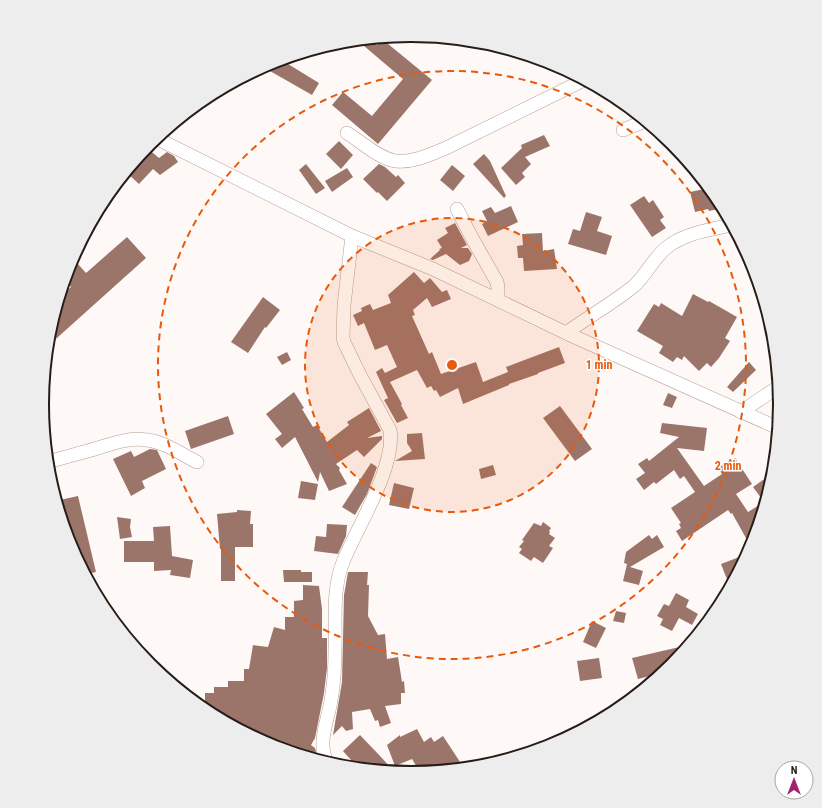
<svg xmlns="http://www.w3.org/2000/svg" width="822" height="808" viewBox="0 0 822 808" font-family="'Roboto Condensed',sans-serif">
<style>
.building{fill:#9c756a}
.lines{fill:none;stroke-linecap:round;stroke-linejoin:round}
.minor-casing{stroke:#b69e94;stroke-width:14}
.minor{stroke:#fff;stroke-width:13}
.ring{fill:none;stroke:#e8590c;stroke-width:2;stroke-dasharray:7 5}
.rim{fill:none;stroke:#261d19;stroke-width:2}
.centre{fill:#e8590c;stroke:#fff;stroke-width:2}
.ring-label{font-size:12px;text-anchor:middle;font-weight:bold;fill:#e8590c;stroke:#fff;stroke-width:3;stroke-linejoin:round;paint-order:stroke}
</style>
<rect width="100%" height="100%" fill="#fef9f7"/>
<g class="building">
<polygon points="369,39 377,45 382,39 432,80 378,144 332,105 343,92 372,116 403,79 357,40"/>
<polygon points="293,56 288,64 319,83 312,95 263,67 270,63"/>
<polygon points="544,135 550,146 525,157 531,164 522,173 525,177 516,185 501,168 522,148 521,145"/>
<polygon points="339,141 353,155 341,169 326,154"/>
<polygon points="147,148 159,158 167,152 174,156 178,162 160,175 153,169 139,184 126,172"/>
<polygon points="484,154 490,161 506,196 504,198 473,164"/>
<polygon points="306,164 325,188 316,194 299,170"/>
<polygon points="379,164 385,167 396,177 398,175 405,183 387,201 378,192 377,193 363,179"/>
<polygon points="452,165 465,176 453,191 440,180"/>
<polygon points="347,168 353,177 332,192 325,181"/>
<polygon points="709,188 718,199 723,208 709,211 708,209 695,212 690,192"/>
<polygon points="644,196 649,203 653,200 664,217 660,220 666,228 652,237 630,205"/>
<polygon points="511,206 518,222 488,236 482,224 487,221 482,211 491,207 495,213"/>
<polygon points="586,212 602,217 597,231 612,236 606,255 568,244 573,229 580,231"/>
<polygon points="455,223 467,245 461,248 468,248 472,254 469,261 460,265 446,254 433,260 430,259 440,250 439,249 442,248 437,240 448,233 445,228"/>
<polygon points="542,233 543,251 554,249 557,269 524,271 523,258 518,258 517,246 523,245 522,234"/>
<polygon points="127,237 146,258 48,346 49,332 60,297 71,287 65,280 67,274 78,264 86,273"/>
<polygon points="414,272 424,283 430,278 442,292 447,290 451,299 432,307 427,298 413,310 415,315 412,316 429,354 432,352 441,374 476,362 483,382 508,372 506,367 559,347 565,363 538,373 538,374 509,384 509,385 463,404 458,388 440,397 436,390 434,391 431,386 427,388 417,370 390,382 402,404 401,405 408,418 397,423 384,400 388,398 376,372 382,368 385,373 397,367 387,345 375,350 364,323 358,326 353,315 362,311 361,308 370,304 373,310 391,303 388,295"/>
<polygon points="693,294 708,302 709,301 737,317 725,338 730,341 719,358 711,367 707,363 699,371 684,356 682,360 677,357 673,362 659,353 663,346 637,331 654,304 659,307 661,303 682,316"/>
<polygon points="263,297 280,310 266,328 265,327 248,353 231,342"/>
<polygon points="287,352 291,360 282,365 277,357"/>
<polygon points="749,362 756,370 733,392 727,387"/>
<polygon points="294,392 304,408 302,409 313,427 317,425 327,442 349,425 347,422 369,408 370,410 381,431 367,438 382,436 382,439 364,457 357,450 336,464 340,468 339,470 347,484 329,491 320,472 318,482 295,437 282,448 275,439 282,434 266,414"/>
<polygon points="668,393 677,397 672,408 663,405"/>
<polygon points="560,406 592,449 575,461 543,418"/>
<polygon points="228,416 234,434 191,449 185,431"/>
<polygon points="662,423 707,428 704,451 677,448 704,486 722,474 718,468 735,458 752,484 736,494 748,512 764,502 753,487 773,473 751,547 732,513 731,514 728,510 682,541 676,531 681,528 679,524 681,523 671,508 695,492 684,476 680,479 674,470 656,484 654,482 644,490 636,479 645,473 638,464 647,458 649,461 679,437 660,433"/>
<polygon points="422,433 425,459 395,461 412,451 407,443 407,434"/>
<polygon points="150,449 157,450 166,469 142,481 145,488 131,496 113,459 131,451 134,457"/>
<polygon points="371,463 377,467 367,494 355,515 342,507"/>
<polygon points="493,465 496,475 481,479 479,469"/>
<polygon points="301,481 318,484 315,500 298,498"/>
<polygon points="394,483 414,488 409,509 389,505"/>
<polygon points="78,496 96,572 86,574 72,548 60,500"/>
<polygon points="237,510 251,511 250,524 253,524 253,547 235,547 235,581 221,581 221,549 220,549 217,514 237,512"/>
<polygon points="117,517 131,519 130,527 132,537 120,539"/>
<polygon points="543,522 551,528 549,531 550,532 549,534 555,538 549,546 553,548 543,563 534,557 531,561 519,553 522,549 519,547 524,541 522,540 534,523 541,526"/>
<polygon points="327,524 347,525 346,536 338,554 314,551 316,536 326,537"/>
<polygon points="170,526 172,556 193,560 190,578 170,575 171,570 154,571 154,562 124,562 124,541 154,541 153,527"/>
<polygon points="649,535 652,539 657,535 664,547 630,567 643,571 639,585 623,581 627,564 624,563 626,552"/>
<polygon points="747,554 730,587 721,564"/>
<polygon points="283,570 301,570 301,572 312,572 312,582 284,582"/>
<polygon points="348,572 368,572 367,585 369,585 368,616 378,635 385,634 387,659 398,657 402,682 404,681 405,693 401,693 401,704 385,706 391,723 380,727 378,720 375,721 370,709 352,712 353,729 346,731 342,726 333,735 342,682 344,595"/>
<polygon points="303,585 319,586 322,609 322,638 327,638 327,668 324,693 315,738 311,745 315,748 316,752 310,757 270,745 205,710 205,693 214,693 214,687 228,687 228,681 244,681 244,669 249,669 253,645 268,647 274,627 285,630 285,617 294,617 294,601 303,600"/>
<polygon points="676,593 689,600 686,607 698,614 692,625 679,618 672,631 660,625 663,619 657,616 664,604 669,606"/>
<polygon points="616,611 626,613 624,623 613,621"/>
<polygon points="592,621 606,628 596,648 583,642"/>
<polygon points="688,645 672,665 662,673 638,679 632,658"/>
<polygon points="599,658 602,678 580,681 577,661"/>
<polygon points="417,729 424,742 431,737 434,742 443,736 464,768 420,772 412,759 395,766 387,745 400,735 400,737"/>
<polygon points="360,735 380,756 394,771 343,766 351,760 343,751"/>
</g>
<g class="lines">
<g class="minor-casing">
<g id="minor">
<polyline points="623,130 645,121"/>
<path d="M 347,133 C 360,141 381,160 396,161 C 412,163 429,155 444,149 L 584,80"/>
<polyline points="156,138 352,236 433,269 566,333 778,428"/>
<polyline points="457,209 472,238 497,282 498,288 498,300"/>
<path d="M 566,333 C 588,317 613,303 634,286 C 646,275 653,259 666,248 C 684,233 709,230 732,225"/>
<polyline points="741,412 778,387"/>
<path d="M 48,462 C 65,457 81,453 98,448 C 114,443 130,437 147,440 C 165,442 181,454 197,462"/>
<path d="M 327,762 C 317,742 328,721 331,700 C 334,684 335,666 335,649 C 336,620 332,590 343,562 C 357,527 396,467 390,430 L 360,375 L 344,342 L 343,337 L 344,305 L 352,236"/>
</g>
</g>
<use href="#minor" class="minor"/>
</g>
<circle cx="452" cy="365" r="147" fill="#e8590c" fill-opacity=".12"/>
<g class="ring">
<circle cx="452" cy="365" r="147"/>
<circle cx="452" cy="365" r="294"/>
</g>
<path d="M0 0H822V808H0ZM49 404a362 362 0 1 1 724 0a362 362 0 1 1-724 0Z" fill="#eeeded" fill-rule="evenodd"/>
<path class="rim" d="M49 404a362 362 0 1 1 724 0a362 362 0 1 1-724 0Z"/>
<circle cx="452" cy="365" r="6" class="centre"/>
<g class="ring-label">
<text x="599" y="369">1 min</text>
<text x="728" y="470">2 min</text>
</g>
<g transform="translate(794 780)"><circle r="19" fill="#ffffff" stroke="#a8a5a3"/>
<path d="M0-3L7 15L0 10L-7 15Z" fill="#a32170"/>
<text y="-6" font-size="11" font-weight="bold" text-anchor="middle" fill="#261d19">N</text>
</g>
</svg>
